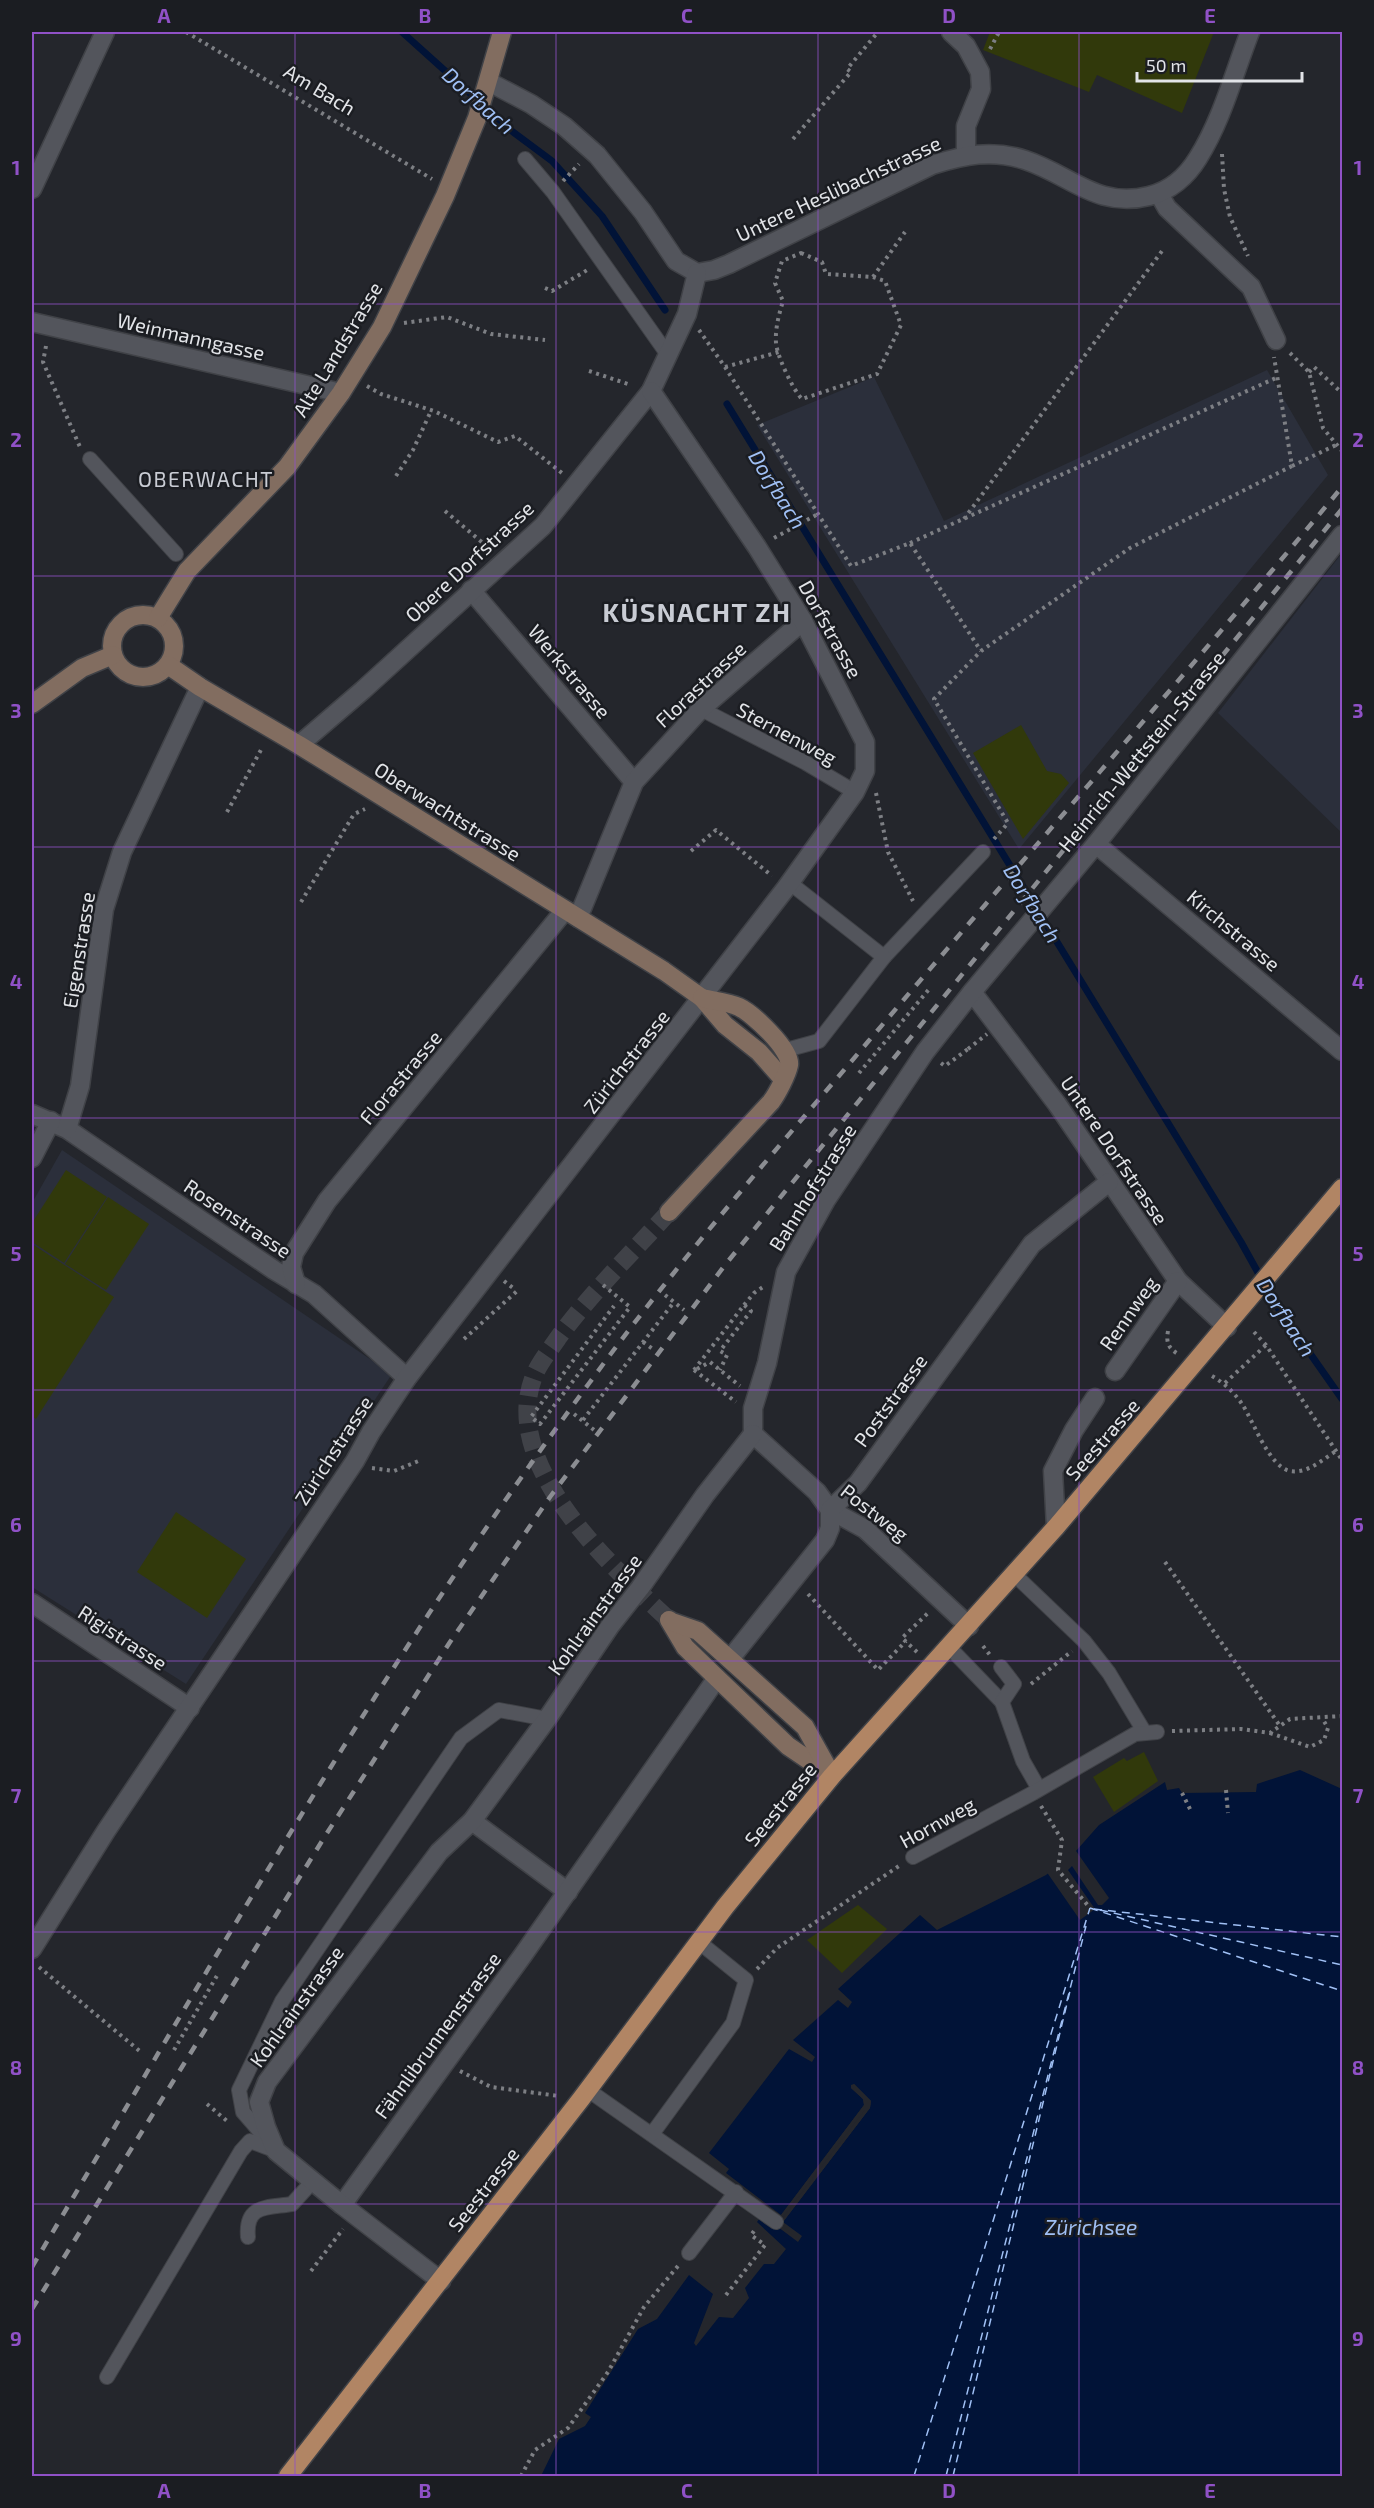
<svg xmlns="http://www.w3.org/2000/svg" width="1374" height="2508" viewBox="0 0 1374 2508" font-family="'Exo 2',sans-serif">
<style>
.built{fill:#2b2f3b}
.green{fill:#31390b}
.water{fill:#011337}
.pier{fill:#24262c}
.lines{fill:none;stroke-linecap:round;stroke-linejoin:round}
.stream{stroke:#011337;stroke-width:7}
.ferry{stroke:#a0c0f5;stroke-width:1.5;stroke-dasharray:8 6;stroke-linecap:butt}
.secondary-tunnel{stroke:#404248;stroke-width:18;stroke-dasharray:18 9;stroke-linecap:butt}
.lane-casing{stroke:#404247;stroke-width:16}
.street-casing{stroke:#404247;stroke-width:21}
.secondary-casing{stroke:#404247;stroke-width:21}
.primary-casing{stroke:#404247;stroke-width:21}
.path{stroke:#7d7f84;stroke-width:4;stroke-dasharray:3 4.5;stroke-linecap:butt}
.lane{stroke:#53555c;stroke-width:14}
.street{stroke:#53555c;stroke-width:18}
.secondary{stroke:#826d60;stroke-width:18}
.primary{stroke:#b18564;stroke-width:18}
.rail{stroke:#8b8d92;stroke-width:4.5;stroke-dasharray:10 10;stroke-linecap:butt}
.path-bridge{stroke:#7d7f84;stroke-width:4;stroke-dasharray:3 4.5;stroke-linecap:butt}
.grid{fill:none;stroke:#9051c7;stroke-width:1.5;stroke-opacity:0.55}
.labels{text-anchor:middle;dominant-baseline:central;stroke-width:5;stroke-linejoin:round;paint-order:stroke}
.street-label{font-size:20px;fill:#e2e4e8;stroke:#1b1d22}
.water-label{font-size:21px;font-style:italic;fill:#a0c0f5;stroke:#1b1d22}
.neighbourhood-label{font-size:21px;letter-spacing:1.5px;fill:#c9ccd4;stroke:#1b1d22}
.district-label{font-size:26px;font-weight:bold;letter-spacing:1.5px;fill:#c9ccd4;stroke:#1b1d22}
.neatline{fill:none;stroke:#9051c7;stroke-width:2}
.grid-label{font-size:20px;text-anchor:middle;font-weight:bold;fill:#9051c7}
</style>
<rect width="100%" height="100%" fill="#24262c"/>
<g class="built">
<polygon points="1267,370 1328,475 1019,849 757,425 874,377 944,521"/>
<polygon points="1342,553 1342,833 1218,713"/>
<polygon points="62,1150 392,1374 186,1684 32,1587 32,1203"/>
</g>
<g class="green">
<polygon points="990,32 1214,32 1182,113 1097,75 1089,92 983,50"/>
<polygon points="1021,725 1047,771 1061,774 1069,783 1023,839 973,753"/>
<polygon points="66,1170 107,1197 64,1263 32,1242 32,1223"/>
<polygon points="108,1197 149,1224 106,1290 65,1264"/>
<polygon points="32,1244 114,1297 36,1419 32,1416"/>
<polygon points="176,1512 246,1559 207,1618 137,1572"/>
<polygon points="1144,1752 1158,1781 1114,1812 1093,1777 1124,1758 1127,1761"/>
<polygon points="858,1905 887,1929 842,1973 807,1940"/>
</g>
<polygon class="water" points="1300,1770 1342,1789 1342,2476 541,2476 559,2439 585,2426 591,2417 585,2413 638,2329 657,2319 689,2275 713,2294 694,2343 696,2346 719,2317 733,2318 749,2298 745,2288 764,2264 774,2264 786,2249 757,2222 762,2215 798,2242 802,2236 783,2222 870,2108 871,2101 854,2084 851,2088 863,2099 864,2105 781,2215 726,2173 729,2169 709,2153 789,2049 812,2062 815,2057 793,2040 838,2000 848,2008 852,2002 838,1989 920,1915 937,1930 1046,1875 1076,1851 1099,1825 1165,1782 1167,1790 1179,1788 1182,1793 1256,1792 1257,1784"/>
<g class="pier">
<polygon points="1074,1848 1109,1898 1102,1905 1098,1905 1072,1866 1068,1870 1095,1909 1080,1920 1046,1871"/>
<polygon points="854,2084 871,2101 870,2108 783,2222 782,2219 867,2107 782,2218 781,2215 864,2105 863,2099 851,2088 851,2085"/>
</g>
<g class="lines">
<g class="stream">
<polyline points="402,32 513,132 552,161 602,216 665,310"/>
<polyline points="727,404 1241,1242 1276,1305 1342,1399"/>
</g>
<g class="ferry">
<polyline points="1090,1908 1342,1991"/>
<polyline points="1094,1909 1342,1937"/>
<polyline points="1100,1910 1342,1965"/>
<polyline points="914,2476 1090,1908"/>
<polyline points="946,2476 1086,1926"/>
<polyline points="953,2476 1070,1991"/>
</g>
<path class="secondary-tunnel" d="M 669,1212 C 632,1253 591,1293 558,1338 C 550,1350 539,1363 534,1376 C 499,1465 611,1566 669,1620"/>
<g class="lane-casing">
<g id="lane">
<polyline points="525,159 553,192 668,355"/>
<polyline points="90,459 176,554"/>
<polyline points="701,709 806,763 855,792"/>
<polyline points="884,957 983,852"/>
<polyline points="786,1050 819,1041 884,957 790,883"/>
<polyline points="1015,1575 1084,1641 1109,1673 1145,1733"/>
<polyline points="949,1647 1002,1702"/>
<polyline points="1001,1667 1014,1684 1002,1702 1023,1761 1039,1789"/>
<polyline points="913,1857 1033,1793 1135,1734 1157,1732"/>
<polyline points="588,2090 776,2222"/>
<polyline points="652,2134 733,2023 746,1980 699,1942"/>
<polyline points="268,2141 243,2112 239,2090 282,2001 461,1738 499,1710 547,1719"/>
<path d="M 248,2237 C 245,2204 267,2208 292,2204 L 313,2181"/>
<polyline points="689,2253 736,2192"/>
<polyline points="107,2377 241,2151 250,2141 274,2150"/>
</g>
</g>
<g class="street-casing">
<g id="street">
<polyline points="951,32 966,46 980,72 981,89 966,126 966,155"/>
<polyline points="489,82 531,104 564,126 597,155 643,212 676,261 697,273"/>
<polyline points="32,189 105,32"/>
<polyline points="1159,194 1167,208 1251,287 1276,340"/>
<path d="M 697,273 L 714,270 L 729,264 L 932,165 C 964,155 992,149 1025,160 C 1071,175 1097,209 1149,196 C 1170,191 1187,176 1198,158 C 1222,120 1234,73 1250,32"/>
<polyline points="32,322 341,393"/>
<polyline points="471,590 634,782"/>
<polyline points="299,745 363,690 543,526 651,391 687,314 697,273"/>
<polyline points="1096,844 1342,1051"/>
<polyline points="578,918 634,782 701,709 803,621"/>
<polyline points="972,992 1057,1104 1178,1281 1227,1327"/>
<polyline points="32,1114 67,1129 274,1270 314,1294 407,1378"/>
<polyline points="67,1129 80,1086 104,909 122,852 200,687"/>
<polyline points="32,1158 51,1121"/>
<polyline points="296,1284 291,1267 294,1253 327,1201 565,910"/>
<polyline points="1115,1371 1178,1281"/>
<polyline points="753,1434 753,1408 767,1363 786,1272 826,1200 925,1052 972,992 1096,844 1342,535"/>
<polyline points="753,1434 817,1492 830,1510 865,1529 969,1626"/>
<polyline points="1056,1527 1053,1471 1074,1430 1095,1398"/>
<polyline points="32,1603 190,1708"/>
<polyline points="730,1659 825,1540 830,1528 830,1510 858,1483 1032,1244 1109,1182"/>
<polyline points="472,1821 568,1892"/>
<polyline points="32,1949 106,1831 355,1461 371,1432 407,1378 786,888 855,792 865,771 865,742 803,621 757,547 651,391"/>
<polyline points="342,2205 523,1955 717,1678"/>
<polyline points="441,2281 342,2205 276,2151 266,2127 259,2102 267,2082 439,1852 472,1821 547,1719 610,1626 640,1588 705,1495 753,1434"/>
</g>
</g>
<g class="secondary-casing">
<g id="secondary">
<circle cx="143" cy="646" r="31"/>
<polyline points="158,618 187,571 287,467 341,393 382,327 445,196 477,118 502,32"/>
<polyline points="168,665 200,687 299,745 664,971 702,998 725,1025 759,1052 782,1078"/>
<polyline points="32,704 82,668 113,655"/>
<path d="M 669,1212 L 771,1102 C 777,1094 787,1075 789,1065 C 792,1050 752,1013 739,1007 C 728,1002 714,1001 702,998"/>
<polyline points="669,1620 685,1647 717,1678 788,1746 832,1776"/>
<polyline points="672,1622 698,1631 805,1727 830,1772"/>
</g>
</g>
<g class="primary-casing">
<polyline id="primary" points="288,2476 581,2099 725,1907 832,1776 1056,1527 1342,1188"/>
</g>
<g class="path">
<polyline points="186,32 432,179"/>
<polyline points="990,49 999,32"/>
<polyline points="793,139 851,72 847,69 878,32"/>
<polyline points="1222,154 1224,189 1230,217 1248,256"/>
<polyline points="563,181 579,164"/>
<path d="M 801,253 L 822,262 L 826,274 L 873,277 L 885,281 L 901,325 L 877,374 L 802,399 C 793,390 777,356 776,343 C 775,329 779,314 783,301 L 775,283 L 782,261 Z"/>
<polyline points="873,277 905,232"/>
<polyline points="545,288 552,291 589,269"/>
<polyline points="404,323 447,317 491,334 545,340"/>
<polyline points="699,330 725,367 851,566 910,543 981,651"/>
<polyline points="46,346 43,362 80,447"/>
<polyline points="1290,353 1309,372 1323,428 1342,451"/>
<polyline points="725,367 779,352"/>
<polyline points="589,371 631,385"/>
<polyline points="1309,372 1314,367 1342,393"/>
<polyline points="367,386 381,394 434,411 498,442 515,436 562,473"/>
<polyline points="1292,466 1336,445"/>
<polyline points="396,476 413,450 431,411"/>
<polyline points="445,511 490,549"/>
<polyline points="964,519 1162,251"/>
<polyline points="774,538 818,514"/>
<polyline points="910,543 1278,377"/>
<polyline points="876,793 888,852 913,901"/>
<polyline points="227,812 262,748"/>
<polyline points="994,839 1008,823 934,699 981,651 1130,548 1292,466 1274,357"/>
<polyline points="691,851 716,830 772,876"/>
<polyline points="301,902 354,814 365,809"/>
<polyline points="941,1063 945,1066 968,1049"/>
<polyline points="859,1073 930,988"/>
<polyline points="504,1281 513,1288"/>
<polyline points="603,1285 630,1307 540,1424 531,1417 614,1306"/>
<polyline points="665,1295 684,1310"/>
<polyline points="744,1305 754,1293 763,1287"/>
<path d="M 1168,1331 C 1166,1342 1168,1348 1178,1354"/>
<polyline points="1254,1332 1266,1345 1342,1460"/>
<polyline points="464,1339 517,1291"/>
<polyline points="643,1342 653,1349"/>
<polyline points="697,1369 710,1362 740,1386"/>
<polyline points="694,1370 744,1305 751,1311 720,1351 727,1355 720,1370"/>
<polyline points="694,1370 736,1402"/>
<path d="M 1212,1376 C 1224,1383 1234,1392 1242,1404 C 1253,1420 1269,1467 1290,1471 C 1307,1474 1322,1460 1336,1451"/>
<polyline points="1225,1383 1266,1345"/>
<polyline points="574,1414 594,1430"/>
<polyline points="583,1420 674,1302"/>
<polyline points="372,1468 394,1471 421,1460"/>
<polyline points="1165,1562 1280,1726"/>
<polyline points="808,1594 878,1670 906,1641"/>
<polyline points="983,1646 990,1655"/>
<polyline points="917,1652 902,1638 928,1613"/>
<polyline points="1031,1684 1072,1651"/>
<polyline points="1172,1731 1241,1729 1270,1733 1290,1719 1342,1716"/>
<polyline points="1270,1733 1310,1747 1324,1740 1328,1728 1322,1718"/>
<polyline points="1226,1790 1228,1813"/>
<polyline points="1182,1793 1191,1811"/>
<polyline points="1041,1806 1062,1840 1058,1870 1090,1908"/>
<polyline points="39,1967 142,2053"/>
<polyline points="757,1969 777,1948 899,1866"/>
<polyline points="174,2050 218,1974"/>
<polyline points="460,2071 491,2087 559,2096"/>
<polyline points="207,2104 227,2121"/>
<polyline points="311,2271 343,2229"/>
<polyline points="726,2295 765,2245 751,2235 754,2231"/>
<polyline points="521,2476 535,2450 568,2428 608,2372 644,2307 678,2266"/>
</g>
<use href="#lane" class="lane"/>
<use href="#street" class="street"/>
<use href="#secondary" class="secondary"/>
<use href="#primary" class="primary"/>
<g class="rail">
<path d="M 32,2267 C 210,1967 382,1663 590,1382 C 671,1271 761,1167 850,1063 C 1013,870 1181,681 1342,487"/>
<polyline points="32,2309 327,1833 450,1642 550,1497 725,1265 1342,509"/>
</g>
<polyline class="path-bridge" points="968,1049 987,1034"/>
</g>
<path class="grid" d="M 295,32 L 295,2476M 556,32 L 556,2476M 818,32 L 818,2476M 1079,32 L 1079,2476M 32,304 L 1342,304M 32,576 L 1342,576M 32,847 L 1342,847M 32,1118 L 1342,1118M 32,1390 L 1342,1390M 32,1661 L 1342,1661M 32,1932 L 1342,1932M 32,2204 L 1342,2204"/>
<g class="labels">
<g class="street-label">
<text transform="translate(320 89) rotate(31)">Am Bach</text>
<text transform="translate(838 188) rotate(-25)">Untere Heslibachstrasse</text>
<text transform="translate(191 336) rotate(13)">Weinmanngasse</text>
<text transform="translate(337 349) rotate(-59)">Alte Landstrasse</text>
<text transform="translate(469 561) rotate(-43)">Obere Dorfstrasse</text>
<text transform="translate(831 629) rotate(61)">Dorfstrasse</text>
<text transform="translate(570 671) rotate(50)">Werkstrasse</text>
<text transform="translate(700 684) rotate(-43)">Florastrasse</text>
<text transform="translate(787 733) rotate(28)">Sternenweg</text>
<text transform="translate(1141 751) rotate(-51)">Heinrich-Wettstein-Strasse</text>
<text transform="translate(448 811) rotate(32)">Oberwachtstrasse</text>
<text transform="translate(1234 930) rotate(40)">Kirchstrasse</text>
<text transform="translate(78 950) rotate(-81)">Eigenstrasse</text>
<text transform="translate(626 1061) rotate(-52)">Zürichstrasse</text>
<text transform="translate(400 1077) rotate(-50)">Florastrasse</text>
<text transform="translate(1115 1150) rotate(56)">Untere Dorfstrasse</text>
<text transform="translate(812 1187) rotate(-58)">Bahnhofstrasse</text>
<text transform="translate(238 1218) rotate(34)">Rosenstrasse</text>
<text transform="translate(1128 1313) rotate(-55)">Rennweg</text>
<text transform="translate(890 1400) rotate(-54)">Poststrasse</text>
<text transform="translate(1102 1439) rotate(-49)">Seestrasse</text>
<text transform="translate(333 1450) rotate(-57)">Zürichstrasse</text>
<text transform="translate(875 1512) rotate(38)">Postweg</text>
<text transform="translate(594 1614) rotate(-54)">Kohlrainstrasse</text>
<text transform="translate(123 1637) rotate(33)">Rigistrasse</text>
<text transform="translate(780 1804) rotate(-51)">Seestrasse</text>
<text transform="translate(937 1822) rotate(-29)">Hornweg</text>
<text transform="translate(296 2006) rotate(-54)">Kohlrainstrasse</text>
<text transform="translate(437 2035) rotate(-54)">Fähnlibrunnenstrasse</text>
<text transform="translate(483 2189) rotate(-52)">Seestrasse</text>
</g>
<g class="water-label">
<text transform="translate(479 100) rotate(42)">Dorfbach</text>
<text transform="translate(778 489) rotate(58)">Dorfbach</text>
<text transform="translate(1033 903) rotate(58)">Dorfbach</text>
<text transform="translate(1287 1317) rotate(57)">Dorfbach</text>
<text x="1091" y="2226">Zürichsee</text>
</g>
<g class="neighbourhood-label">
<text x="206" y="478">OBERWACHT</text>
</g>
<g class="district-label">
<text x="697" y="611">KÜSNACHT ZH</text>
</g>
</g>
<rect width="1374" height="2508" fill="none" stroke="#1b1d22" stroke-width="66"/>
<path d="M1137 72v9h165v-9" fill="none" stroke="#e2e4e8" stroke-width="3"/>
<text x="1146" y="72" font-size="18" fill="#e2e4e8" stroke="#1b1d22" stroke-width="4.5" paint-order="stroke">50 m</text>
<rect x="33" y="33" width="1308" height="2442" class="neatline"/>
<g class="grid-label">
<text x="164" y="23">A</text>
<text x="425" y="23">B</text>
<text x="687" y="23">C</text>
<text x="949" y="23">D</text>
<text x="1210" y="23">E</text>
<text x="16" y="175">1</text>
<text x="1358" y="175">1</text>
<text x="16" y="447">2</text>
<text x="1358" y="447">2</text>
<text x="16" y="718">3</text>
<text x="1358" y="718">3</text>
<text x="16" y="989">4</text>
<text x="1358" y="989">4</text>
<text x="16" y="1261">5</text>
<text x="1358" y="1261">5</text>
<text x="16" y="1532">6</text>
<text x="1358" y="1532">6</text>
<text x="16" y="1803">7</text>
<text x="1358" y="1803">7</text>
<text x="16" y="2075">8</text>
<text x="1358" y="2075">8</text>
<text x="16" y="2346">9</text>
<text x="1358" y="2346">9</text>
<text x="164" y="2498">A</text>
<text x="425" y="2498">B</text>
<text x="687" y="2498">C</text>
<text x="949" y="2498">D</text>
<text x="1210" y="2498">E</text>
</g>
</svg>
